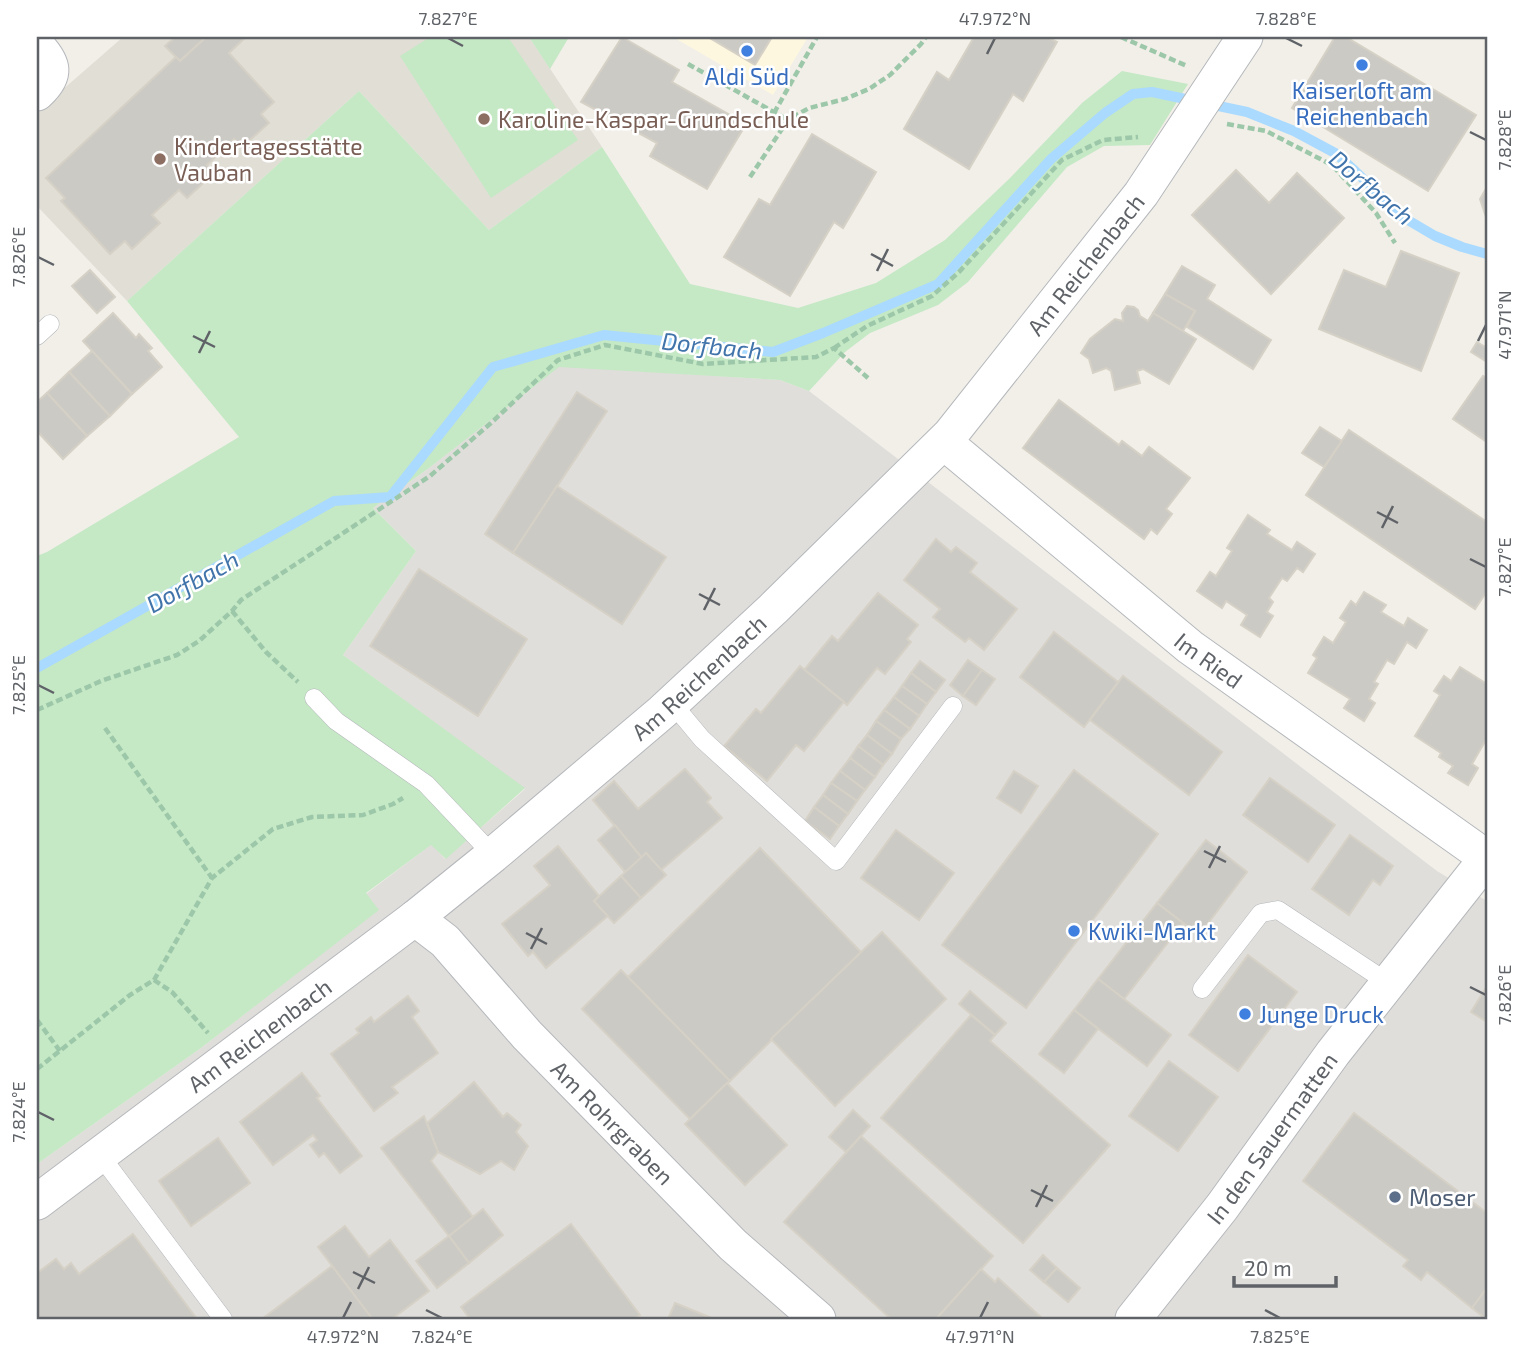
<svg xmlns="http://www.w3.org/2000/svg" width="1524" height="1356" viewBox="0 0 1524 1356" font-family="'Exo 2',sans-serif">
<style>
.commercial{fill:#fef7e0}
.industrial{fill:#e0deda}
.education{fill:#e1ded6}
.green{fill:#c5e8c5}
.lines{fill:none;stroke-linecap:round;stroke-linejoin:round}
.stream{stroke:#aadaff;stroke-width:10}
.building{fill:#cccac5;stroke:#d6d1c6;stroke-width:2}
.lane-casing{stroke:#b5b8bc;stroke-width:19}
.street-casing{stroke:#b5b8bc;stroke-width:37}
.path{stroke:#9cc7a9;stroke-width:4.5;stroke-dasharray:7 3.5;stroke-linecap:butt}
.lane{stroke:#fff;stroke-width:18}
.street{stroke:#fff;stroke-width:35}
.ticks{fill:none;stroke:#5f6368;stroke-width:2.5}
.shop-dot{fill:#3f7fe0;stroke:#fff;stroke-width:2.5}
.education-dot{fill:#8d6e63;stroke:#fff;stroke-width:2.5}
.service-dot{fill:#5c6f8a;stroke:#fff;stroke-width:2.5}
.labels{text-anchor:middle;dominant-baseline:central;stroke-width:5;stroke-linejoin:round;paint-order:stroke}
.shop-label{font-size:23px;fill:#366cbe;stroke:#fff}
.education-label{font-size:23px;fill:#785e54;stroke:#fff;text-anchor:start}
.street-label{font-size:23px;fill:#5f6368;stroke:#fff}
.service-label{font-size:23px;fill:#4e5e75;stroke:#fff;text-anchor:start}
.water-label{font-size:24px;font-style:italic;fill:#4174aa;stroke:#fff}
.neatline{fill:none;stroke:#5f6368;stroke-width:2.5}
.ticks-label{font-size:18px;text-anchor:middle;fill:#5f6368}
</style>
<rect width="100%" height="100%" fill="#f1efe8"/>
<polygon class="commercial" points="673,37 808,37 773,95"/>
<polygon class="industrial" points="559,366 780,380 809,391 1437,871 1487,901 1487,1319 37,1319 37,1164 201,1048 378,910 366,894 432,844 445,859 525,789 343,655 416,551 373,508 429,468"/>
<polygon class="education" points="123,37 529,37 602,147 489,230 359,91 127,301 37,206 37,112"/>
<g class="green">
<polygon points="430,37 508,37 578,140 491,198 400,56"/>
<polygon points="529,37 569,37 550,69"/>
<polygon points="1122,71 1188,84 1150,145 1104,146 1067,167 968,282 938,305 870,333 845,352 809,391 780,380 559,367 429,468 373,508 416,551 343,655 525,788 446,859 431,845 366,893 379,910 201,1048 37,1164 37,556 47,552 239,437 127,301 359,91 489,230 602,147 690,284 798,308 876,283 945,240 1009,179 1082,103"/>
</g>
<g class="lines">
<polyline class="stream" points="37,668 334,501 390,497 493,367 604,335 773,352 823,333 938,284 1051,159 1105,113 1133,94 1152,92 1247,112 1294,131 1335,153 1354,170 1401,216 1435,236 1462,247 1487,254"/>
</g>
<g class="building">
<polygon points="175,37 203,37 205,38 180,61 165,46"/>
<polygon points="203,37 246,37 229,53 274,102 261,114 269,123 242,147 234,139 207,165 214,173 187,198 179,190 152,215 160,223 132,249 125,241 110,254 61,201 65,198 46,178 176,57 180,61 205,38"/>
<polygon points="622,37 679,70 672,82 746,124 707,189 650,156 657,143 581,102"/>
<polygon points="708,37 772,37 755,65"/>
<polygon points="974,37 1047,37 1057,42 1023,101 1013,94 969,169 904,129 937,72 949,80"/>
<polygon points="1335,37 1346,37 1476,115 1428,191 1292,108"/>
<polygon points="812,134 876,172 843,228 834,222 790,296 724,257 759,199 770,205"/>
<polygon points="1236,170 1269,203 1297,173 1344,218 1271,294 1192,215"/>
<polygon points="1487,187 1487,220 1480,199"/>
<polygon points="1401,251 1459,273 1421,371 1319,329 1344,270 1386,287"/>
<polygon points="1182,266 1215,285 1207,299 1271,340 1253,369 1187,327 1195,311 1165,294"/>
<polygon points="90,270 115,297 97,313 72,286"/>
<polygon points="1165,294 1195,311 1183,331 1153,313"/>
<polygon points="1127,306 1134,307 1138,310 1140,316 1148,321 1153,313 1196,339 1169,384 1143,369 1137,371 1140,383 1115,390 1111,371 1106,368 1093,373 1089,359 1081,353 1090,339 1115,319 1123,321 1122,313"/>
<polygon points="113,313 136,338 139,334 152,348 148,351 162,367 132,394 83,341"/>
<polygon points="1477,342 1487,348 1487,362 1471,352"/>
<polygon points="92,351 132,394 110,416 69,372"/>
<polygon points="69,372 110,416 87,436 47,393"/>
<polygon points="1483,376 1487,378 1487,442 1453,419"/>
<polygon points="577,392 607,411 513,553 485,534"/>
<polygon points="47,393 87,436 63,459 37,431 37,402"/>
<polygon points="1059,400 1119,445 1122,441 1142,456 1149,447 1190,478 1166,509 1172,514 1157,534 1151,529 1144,539 1023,448"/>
<polygon points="1320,427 1342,441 1324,467 1302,453"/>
<polygon points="1349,430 1487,522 1487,591 1475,609 1306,495"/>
<polygon points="557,486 666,557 622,624 513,553"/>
<polygon points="1248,515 1270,530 1267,534 1292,550 1297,542 1315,554 1303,572 1297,568 1287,581 1282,578 1269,598 1273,602 1267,612 1273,616 1260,637 1241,625 1247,615 1226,601 1222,608 1197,591 1210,572 1216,576 1232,551 1227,548"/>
<polygon points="936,539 951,552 956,547 977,563 970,572 1017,609 984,650 969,638 965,642 933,617 940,609 904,580"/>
<polygon points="419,569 527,639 478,716 370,646"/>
<polygon points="1364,592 1386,605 1381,612 1404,626 1408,618 1427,630 1416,648 1407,642 1394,664 1387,660 1374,682 1378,684 1369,699 1375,703 1364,721 1344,708 1350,699 1308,673 1317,658 1313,655 1324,637 1333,643 1346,622 1340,618 1351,601 1356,605"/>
<polygon points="878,593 918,625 907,639 911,642 885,674 877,668 847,705 804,670 832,636 838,641"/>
<polygon points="1054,632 1118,682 1084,727 1020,677"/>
<polygon points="968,660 982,670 963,696 950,685"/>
<polygon points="920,661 945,680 936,692 911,673"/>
<polygon points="800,666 844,702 804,751 796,745 767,781 724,746 756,709 761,713"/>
<polygon points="1460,667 1487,684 1487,738 1472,764 1478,768 1468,785 1448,773 1453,766 1439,757 1441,753 1415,736 1440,695 1434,691 1444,676 1451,681"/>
<polygon points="982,670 995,679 976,705 963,696"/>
<polygon points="911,673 936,692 927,704 902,686"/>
<polygon points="1123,676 1222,752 1189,795 1090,720"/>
<polygon points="902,686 927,704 919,716 894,697"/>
<polygon points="894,697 919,716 910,729 884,710"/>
<polygon points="884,710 910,729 901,739 876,721"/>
<polygon points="876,721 901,739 892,754 867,735"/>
<polygon points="867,735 892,754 883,765 858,746"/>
<polygon points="858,746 883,765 875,777 850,758"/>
<polygon points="850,758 875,777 865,790 840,771"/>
<polygon points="685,769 711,798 707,802 722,818 661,870 646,853 642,858 593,800 614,781 638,809"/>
<polygon points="1074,770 1158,834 1026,1008 942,945"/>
<polygon points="840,771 865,790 857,801 831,783"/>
<polygon points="1014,771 1038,786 1021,813 997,798"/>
<polygon points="1270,778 1335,825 1308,862 1243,815"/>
<polygon points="831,783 857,801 848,814 823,795"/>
<polygon points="823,795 848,814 839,826 814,807"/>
<polygon points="814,807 839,826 830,839 805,821"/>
<polygon points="615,825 642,858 625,872 598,840"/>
<polygon points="896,830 954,873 919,920 861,878"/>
<polygon points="1350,835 1393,866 1380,885 1373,880 1349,915 1312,889"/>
<polygon points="1206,840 1247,872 1199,935 1157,903"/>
<polygon points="558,846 599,896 594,901 608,916 546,968 533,952 528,956 502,924 550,885 534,866"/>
<polygon points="760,848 861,952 730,1081 628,977"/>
<polygon points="646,853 666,875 641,898 621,876"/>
<polygon points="621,876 641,898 614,923 594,901"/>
<polygon points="1157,903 1183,923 1124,999 1098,979"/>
<polygon points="882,932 946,999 835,1106 771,1039"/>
<polygon points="1248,955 1297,992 1238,1071 1189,1035"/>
<polygon points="621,970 730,1081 690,1119 582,1009"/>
<polygon points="1098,979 1171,1035 1147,1066 1074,1010"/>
<polygon points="1487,986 1487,1022 1471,1012"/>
<polygon points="970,991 1006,1023 995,1035 959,1004"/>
<polygon points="408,996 419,1011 412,1017 438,1053 392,1087 398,1093 374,1111 331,1054 359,1033 356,1029 371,1017 374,1022"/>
<polygon points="1074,1010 1098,1029 1064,1073 1039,1054"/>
<polygon points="971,1015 995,1035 990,1041 1110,1145 1023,1243 881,1118"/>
<polygon points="1169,1061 1218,1097 1178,1151 1129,1116"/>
<polygon points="302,1073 320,1096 317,1098 362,1156 340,1173 324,1153 319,1157 310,1145 317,1140 313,1135 273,1165 240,1122"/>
<polygon points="474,1082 503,1117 507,1113 521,1125 516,1132 528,1146 514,1170 501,1161 480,1174 438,1152 427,1123"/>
<polygon points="727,1083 787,1145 745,1185 685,1124"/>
<polygon points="853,1110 870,1126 846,1152 829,1137"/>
<polygon points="1354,1113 1487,1213 1487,1288 1472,1308 1427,1272 1421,1280 1403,1266 1408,1260 1303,1181"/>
<polygon points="424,1116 438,1152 431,1161 473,1217 449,1236 381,1148"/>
<polygon points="861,1136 993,1256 936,1319 891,1319 784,1222"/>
<polygon points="218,1138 250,1183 191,1226 159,1181"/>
<polygon points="483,1209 503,1235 469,1263 449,1236"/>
<polygon points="571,1224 640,1315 634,1319 470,1319 461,1307"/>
<polygon points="345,1226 369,1257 390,1240 429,1291 392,1319 372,1319 318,1247"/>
<polygon points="133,1234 197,1319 37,1319 37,1273 56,1259 64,1269 71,1263 79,1274"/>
<polygon points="449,1236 469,1263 437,1288 416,1261"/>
<polygon points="1043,1255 1057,1268 1044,1282 1030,1270"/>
<polygon points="332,1266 371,1317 368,1319 262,1319"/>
<polygon points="1057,1268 1080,1288 1068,1302 1044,1282"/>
<polygon points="981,1269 995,1282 998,1278 1043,1319 936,1319"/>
<polygon points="1487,1288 1487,1319 1486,1319 1472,1308"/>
<polygon points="675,1303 714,1319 668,1319"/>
</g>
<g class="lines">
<g class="lane-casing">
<g id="lane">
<polyline points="37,336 50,324"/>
<polyline points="314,698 336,721 426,784 493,855"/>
<polyline points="672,703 702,739 836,861 953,706"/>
<polyline points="1202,989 1261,913 1278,910 1387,982"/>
<polyline points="100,1155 223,1319"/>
</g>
</g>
<g class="street-casing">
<g id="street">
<path d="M 37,46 C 54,64 57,75 37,93"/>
<path id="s1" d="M 944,442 L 1190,647 L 1487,858"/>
<path id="s2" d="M 415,918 L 445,941 L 527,1035 L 733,1245 L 818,1319"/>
<path id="s3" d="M 37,1202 L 415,918 L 493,855 L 662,712 L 773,609 L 950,435 L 1141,194 L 1245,37"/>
<path id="s4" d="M 1133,1319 L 1222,1207 L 1333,1053 L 1487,858"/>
</g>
</g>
<g class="path">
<polyline points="1121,37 1187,66"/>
<polyline points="688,64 788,120"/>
<polyline points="774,113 817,37"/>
<polyline points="1227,124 1266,131 1332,165 1376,213 1395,243"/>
<polyline points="750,177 788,120 809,108 845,99 869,89 890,75 921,44 926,37"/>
<polyline points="834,348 867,326 932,296 959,272 1062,160 1103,140 1138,137"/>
<polyline points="232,611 266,652 298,682"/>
<polyline points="37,710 101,681 177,655 199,641 232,611 241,600 430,476 491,423 558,360 605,345 703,364 816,357 834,348 868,378"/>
<polyline points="105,728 212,878"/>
<polyline points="154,980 172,992 208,1033"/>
<polyline points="37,1020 60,1051"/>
<polyline points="37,1069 130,995 154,980 212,878 273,829 312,817 363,815 393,804 403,798"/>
</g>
<use href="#lane" class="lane"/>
<use href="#street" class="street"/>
</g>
<path class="ticks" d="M 448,38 L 463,46M 1286,38 L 1302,46M 987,54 L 995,38M 1470,132 L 1486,140M 871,254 L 893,266M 38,257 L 54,265M 877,271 L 888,249M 193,336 L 215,347M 1478,341 L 1486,325M 199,353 L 210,331M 1377,512 L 1398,523M 1382,528 L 1393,506M 1470,559 L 1486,567M 699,594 L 720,605M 704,610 L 715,588M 38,685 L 54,693M 1204,851 L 1226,862M 1209,868 L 1220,846M 526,933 L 547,944M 531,949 L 542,928M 1470,987 L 1486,995M 38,1112 L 54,1120M 1031,1190 L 1053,1201M 1036,1207 L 1047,1185M 353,1272 L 375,1283M 358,1289 L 369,1267M 426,1310 L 442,1318M 1265,1310 L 1280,1318M 343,1318 L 351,1302M 980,1318 L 988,1302"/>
<g class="shop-dot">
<circle cx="747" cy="51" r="7"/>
<circle cx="1362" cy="65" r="7"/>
<circle cx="1074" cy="931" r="7"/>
<circle cx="1245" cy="1014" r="7"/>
</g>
<g class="education-dot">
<circle cx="484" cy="119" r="7"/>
<circle cx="160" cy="159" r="7"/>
</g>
<circle class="service-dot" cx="1395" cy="1197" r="7"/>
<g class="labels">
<g class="shop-label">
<text x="747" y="76">Aldi Süd</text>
<text x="1362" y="90">Kaiserloft am<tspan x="1362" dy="26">Reichenbach</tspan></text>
<text x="1088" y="931" text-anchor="start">Kwiki-Markt</text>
<text x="1259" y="1014" text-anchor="start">Junge Druck</text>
</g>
<g class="education-label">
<text x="498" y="119">Karoline-Kaspar-Grundschule</text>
<text x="174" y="146">Kindertagesstätte<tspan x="174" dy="26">Vauban</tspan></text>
</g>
<g class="street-label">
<text stroke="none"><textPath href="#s3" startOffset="1412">Am Reichenbach</textPath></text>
<text stroke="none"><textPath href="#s1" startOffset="343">Im Ried</textPath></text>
<text stroke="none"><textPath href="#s3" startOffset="845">Am Reichenbach</textPath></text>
<text stroke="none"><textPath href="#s3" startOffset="278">Am Reichenbach</textPath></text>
<text stroke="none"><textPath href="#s2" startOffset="285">Am Rohrgraben</textPath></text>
<text stroke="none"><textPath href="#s4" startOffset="228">In den Sauermatten</textPath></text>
</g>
<g class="service-label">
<text x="1409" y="1197">Moser</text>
</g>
<g class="water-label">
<text transform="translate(1372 187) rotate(40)">Dorfbach</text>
<text transform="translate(712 345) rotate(6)">Dorfbach</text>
<text transform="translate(192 581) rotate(-29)">Dorfbach</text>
</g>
</g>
<rect width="1524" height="1356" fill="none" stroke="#ffffff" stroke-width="77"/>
<path d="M1234 1276v10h102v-10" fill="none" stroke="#5f6368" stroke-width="3.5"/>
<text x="1244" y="1276" font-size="21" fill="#5f6368" stroke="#ffffff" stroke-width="5" paint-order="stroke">20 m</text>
<rect x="38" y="38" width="1448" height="1280" class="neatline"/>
<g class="ticks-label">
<text x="448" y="25">7.827°E</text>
<text x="995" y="25">47.972°N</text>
<text x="1286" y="25">7.828°E</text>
<text transform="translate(1505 140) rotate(-90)" y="6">7.828°E</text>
<text transform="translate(19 257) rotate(-90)" y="6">7.826°E</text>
<text transform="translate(1505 325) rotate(-90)" y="6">47.971°N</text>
<text transform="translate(1505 567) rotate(-90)" y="6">7.827°E</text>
<text transform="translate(19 685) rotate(-90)" y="6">7.825°E</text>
<text transform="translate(1505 995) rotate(-90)" y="6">7.826°E</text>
<text transform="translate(19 1112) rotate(-90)" y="6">7.824°E</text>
<text x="343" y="1343">47.972°N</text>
<text x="442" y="1343">7.824°E</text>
<text x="980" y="1343">47.971°N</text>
<text x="1280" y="1343">7.825°E</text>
</g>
</svg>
